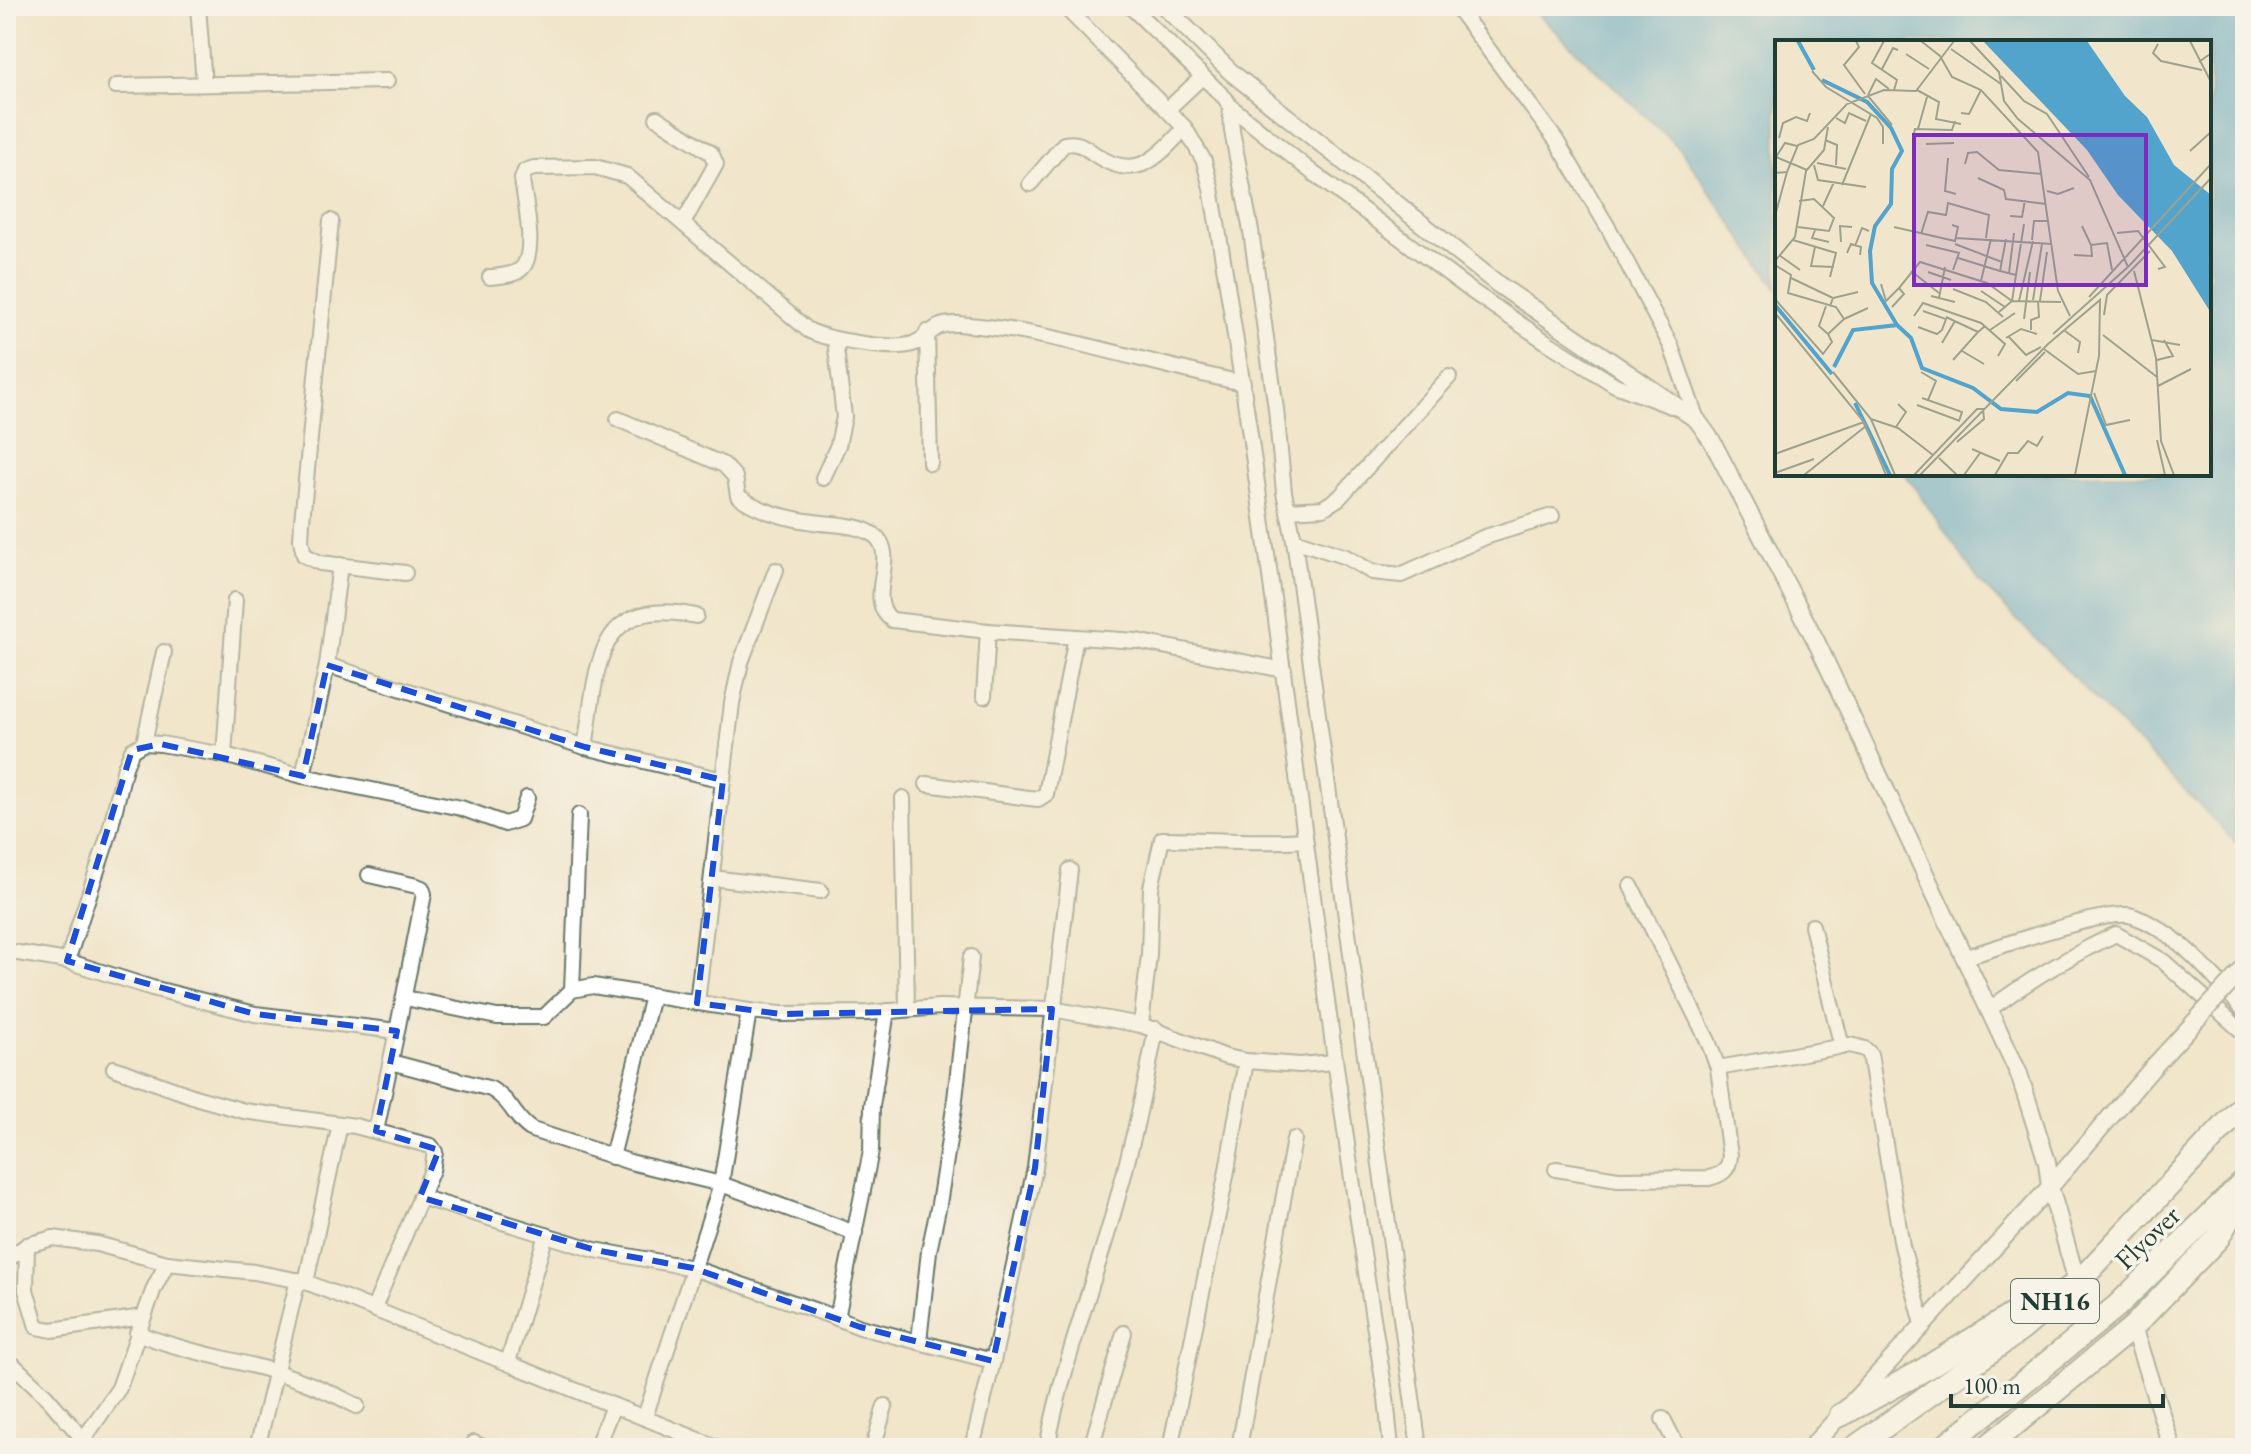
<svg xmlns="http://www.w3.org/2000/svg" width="2251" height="1454" viewBox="0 0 2251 1454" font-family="'EB Garamond',serif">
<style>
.water{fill:#52a4cd;stroke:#387080;stroke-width:2}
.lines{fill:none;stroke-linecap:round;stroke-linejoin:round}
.minor-casing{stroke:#687869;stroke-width:18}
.tertiary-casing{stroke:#687869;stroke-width:20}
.trunk-casing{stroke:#687869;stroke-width:26}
.minor{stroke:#fff;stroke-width:14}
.tertiary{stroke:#fff;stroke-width:16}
.trunk{stroke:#fff;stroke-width:22}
.tertiary-bridge-casing{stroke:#687869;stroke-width:20;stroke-linecap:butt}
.tertiary-bridge{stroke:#fff;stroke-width:16}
.marked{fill:none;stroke:#1d4ed8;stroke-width:6;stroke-dasharray:16 10;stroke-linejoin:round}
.labels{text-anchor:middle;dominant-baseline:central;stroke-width:7;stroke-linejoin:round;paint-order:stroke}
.shield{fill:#f7f3e8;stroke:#60746a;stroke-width:2}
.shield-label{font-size:26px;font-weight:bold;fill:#1f3d34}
.street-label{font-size:28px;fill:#1f3d34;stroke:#f7f3e8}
.inset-river{fill:none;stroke:#52a4cd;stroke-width:4}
.inset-road{fill:none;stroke:#9da28f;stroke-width:2}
.view{fill:#7b2cbf;fill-opacity:0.15;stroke:#7b2cbf;stroke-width:4}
.inset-edge{fill:none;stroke:#1f3d34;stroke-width:4}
</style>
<rect width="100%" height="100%" fill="#f7f3e8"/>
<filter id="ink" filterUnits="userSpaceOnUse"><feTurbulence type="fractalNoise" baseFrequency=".0125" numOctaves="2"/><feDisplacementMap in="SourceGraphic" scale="16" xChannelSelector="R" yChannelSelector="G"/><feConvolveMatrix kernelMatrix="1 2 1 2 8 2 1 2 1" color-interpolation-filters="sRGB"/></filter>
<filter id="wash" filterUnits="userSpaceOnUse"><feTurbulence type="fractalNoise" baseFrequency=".006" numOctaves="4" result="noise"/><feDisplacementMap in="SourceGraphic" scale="32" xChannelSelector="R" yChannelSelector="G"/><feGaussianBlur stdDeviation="1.8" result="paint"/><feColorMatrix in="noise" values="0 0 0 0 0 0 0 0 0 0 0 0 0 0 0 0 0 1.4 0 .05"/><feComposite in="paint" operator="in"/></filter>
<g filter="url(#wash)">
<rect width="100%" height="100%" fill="#f1e5cb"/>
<polygon class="water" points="1529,6 2245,6 2245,852 1980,582 1905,474 2209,474 2209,42 1777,42 1777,289 1681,150"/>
</g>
<g filter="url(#ink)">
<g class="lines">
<g class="minor-casing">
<g id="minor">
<polyline points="198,6 204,84"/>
<path d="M 1064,6 L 1185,128 L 1204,161 L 1211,188 C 1280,590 1319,996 1386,1398 L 1391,1448"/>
<polyline points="1130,6 1225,98 1230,106 1232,131 1251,231 1276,409 1284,492 1294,540 1419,1448"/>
<polyline points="1456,6 1556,140 1609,229 1671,346 1697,420"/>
<polyline points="116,86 387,81"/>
<polyline points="1230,106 1313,173 1473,292 1545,341 1615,385 1671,406"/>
<polyline points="1168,109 1202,77"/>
<polyline points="657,118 711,153 716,164 683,223"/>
<path d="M 1030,184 L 1064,144 C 1077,141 1083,146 1093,153 C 1135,183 1155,160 1185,128"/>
<polyline points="331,221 302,521 301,540 304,555 320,563 405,573"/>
<path d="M 490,277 C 500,276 513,276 521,269 C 538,254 524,199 522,179 L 525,171 L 534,168 L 595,167 L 627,176 L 808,330 C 827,340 896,352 915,343 C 933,335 931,323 958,324 C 1056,331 1147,364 1243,383"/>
<polyline points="927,332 930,463"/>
<path d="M 618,419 L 724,465 L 735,477 L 738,496 C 759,511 788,519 814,522 C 833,525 858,524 874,535 C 901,555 863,600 892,620 L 988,631 L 1137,641 L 1284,670"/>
<polyline points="823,478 838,445 844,417 835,340"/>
<polyline points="1288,510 1323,508 1339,498 1449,377"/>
<polyline points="1294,540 1346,557 1372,572 1401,575 1485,537 1552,516"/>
<polyline points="327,665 340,565"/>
<polyline points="984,696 988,631"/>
<polyline points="144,743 164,652"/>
<path d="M 585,747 C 598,671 592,594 696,616"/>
<polyline points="224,755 235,600"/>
<polyline points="303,776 461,808 505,824 520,819 527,798"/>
<polyline points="723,780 732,703 741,662 776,570"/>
<polyline points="927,784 1029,798 1038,799 1046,794 1076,637"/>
<polyline points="903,798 907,1009"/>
<polyline points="712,878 821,891"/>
<polyline points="1631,886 1708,1041 1718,1068 1850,1045 1865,1049 1870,1054 1902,1246 1923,1324"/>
<polyline points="1812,926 1842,1047"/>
<polyline points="6,951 67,961 152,988 255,1014 397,1031 424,894 422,888 417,886 369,875"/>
<path d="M 1966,957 C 1997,948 2108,908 2133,916 C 2179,932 2212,976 2245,1011"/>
<polyline points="67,961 109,834 125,767 132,750 144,743 161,744 224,755 303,776 327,665 585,747 723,780 697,1003"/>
<polyline points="572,990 579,815"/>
<polyline points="405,998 497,1017 544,1017 572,990 593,986 749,1011 781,1014 867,1013 939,1007 1052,1009 1141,1025 1226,1057 1246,1061 1300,1065 1334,1062"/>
<path d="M 1990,1009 C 2030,979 2072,955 2116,934 L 2163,961 L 2245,1034"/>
<polyline points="887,1011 872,1106 871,1151 837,1318 860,1327 993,1361 1035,1168 1070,870"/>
<path d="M 1141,1025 L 1149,955 L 1151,888 L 1162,839 C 1210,839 1258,844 1305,840"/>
<path d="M 391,1062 L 491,1089 C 513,1102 514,1119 532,1130 L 630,1162 L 721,1184 L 855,1233"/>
<polyline points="114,1068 198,1098 244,1111 355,1126 431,1146 435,1152 432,1170 374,1308"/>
<polyline points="376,1131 397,1031"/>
<polyline points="612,1157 652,996"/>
<path d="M 1556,1169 L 1618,1179 L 1709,1178 C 1722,1175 1729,1170 1730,1156 L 1718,1068"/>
<polyline points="420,1197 595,1250 693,1268 837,1318"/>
<polyline points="27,1245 26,1290 37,1327 52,1330 143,1317"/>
<polyline points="6,1261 27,1245 53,1238 97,1244 167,1263 254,1272 306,1282 719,1448"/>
<polyline points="306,1282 340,1124"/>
<path d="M 137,1333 C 182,1351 229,1358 276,1372 C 304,1381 331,1392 357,1406"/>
<polyline points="919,1341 929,1251 939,1204 954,1108 971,957"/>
<polyline points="6,1358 45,1395 91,1448"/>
<polyline points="508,1362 546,1235"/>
<polyline points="645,1417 721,1184 749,1011"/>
<polyline points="1663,1419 1678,1448"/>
<polyline points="83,1440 119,1388 154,1288 167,1263"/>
<polyline points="474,1443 485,1448"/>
<polyline points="257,1448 298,1280"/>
<polyline points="596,1448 613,1406"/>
<polyline points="873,1448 885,1406"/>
<polyline points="972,1448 993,1361"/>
<path d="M 1047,1448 C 1061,1371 1088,1299 1110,1225 C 1129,1160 1144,1095 1156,1029"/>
<polyline points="1091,1448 1124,1333"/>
<polyline points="1170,1448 1226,1176 1246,1061"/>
<polyline points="1239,1448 1294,1139"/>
</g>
</g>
<g class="tertiary-casing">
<g id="tertiary">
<polyline points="1164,6 1232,73 1499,285 1697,420 1712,441 1816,641 2019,1074 2047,1162 2050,1187 2077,1282"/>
<polyline points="2133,1327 2172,1448"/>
<polyline points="1810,1448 2050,1187 2155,1065"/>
</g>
</g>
<g class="trunk-casing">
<g id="trunk">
<polyline points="1841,1415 1915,1375 2015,1313 2047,1302"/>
<polyline points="1854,1448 2022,1329 2057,1299 2088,1272 2245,1104"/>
<polyline points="1943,1448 2117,1306 2245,1181"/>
<polyline points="1986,1448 2133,1327 2218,1238 2232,1213 2235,1192"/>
</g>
</g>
<use href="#minor" class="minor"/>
<use href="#tertiary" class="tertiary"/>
<use href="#trunk" class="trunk"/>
<g class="tertiary-bridge-casing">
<polyline id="tertiary-bridge" points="2155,1065 2245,967"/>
</g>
<use href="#tertiary-bridge" class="tertiary-bridge"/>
</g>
</g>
<path d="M0 0H2251V1454H0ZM 327,665 L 585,747 L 723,780 L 697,1003 L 781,1014 L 1052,1009 L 1035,1168 L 993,1361 L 860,1327 L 693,1268 L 595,1250 L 420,1197 L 439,1150 L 376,1131 L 397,1031 L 255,1014 L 67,961 L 132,750 L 161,744 L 303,776 Z" fill="#f1e5cb" fill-opacity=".55" fill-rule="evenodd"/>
<path class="marked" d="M 327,665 L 585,747 L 723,780 L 697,1003 L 781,1014 L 1052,1009 L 1035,1168 L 993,1361 L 860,1327 L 693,1268 L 595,1250 L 420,1197 L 439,1150 L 376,1131 L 397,1031 L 255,1014 L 67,961 L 132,750 L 161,744 L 303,776 Z"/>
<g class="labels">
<rect class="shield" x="2011" y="1279" width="88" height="44" rx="6"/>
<g class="shield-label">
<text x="2055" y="1301">NH16</text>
</g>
<g class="street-label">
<text transform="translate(2147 1237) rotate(-44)">Flyover</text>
</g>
</g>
<g transform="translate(1775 40)">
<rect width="436" height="436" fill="#f1e5cb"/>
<path d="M 208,1 L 312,1 L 350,56 L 372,77 L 399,125 L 436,155 L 436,273 L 397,211 L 343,155 L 312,110 Z" fill="#52a4cd"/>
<path class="inset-river" d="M 23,1 L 39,30M 47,40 L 92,62 L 116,88 L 127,111 L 117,129 L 116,164 L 100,186 L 95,211 L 97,243 L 122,285 L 78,290 L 59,327M 0,265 L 57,334M 122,285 L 136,298 L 147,328 L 198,348 L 226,369 L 262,372 L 293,353 L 315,356 L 350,435M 80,363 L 115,435"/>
<path class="inset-road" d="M 81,1 L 84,7 L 69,25 L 90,54M 109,1 L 97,23 L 122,40 L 119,50M 146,1 L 165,16 L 177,37 L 206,50 L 263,112 L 283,251 L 295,276M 195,1 L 224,32 L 229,61 L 243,79 L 315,140 L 353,227M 415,1 L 436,42M 383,4 L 378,13 L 386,21 L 427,30M 176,9 L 226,44M 131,14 L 154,29M 424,22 L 435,14 L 435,1M 107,29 L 118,8 L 123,10M 37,31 L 51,47 L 102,78 L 108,87 L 108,104M 226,36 L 249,61 L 272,74 L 314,137M 142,50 L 164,62 L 161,79 L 186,84M 93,55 L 101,39 L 114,49M 93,56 L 117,85M 186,73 L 194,74 L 206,50M 61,78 L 70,83 L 74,73 L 91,81M 143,89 L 152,57M 138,97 L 140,89 L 177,90 L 180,81M 4,98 L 8,83 L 21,77 L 32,81 L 35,73M 50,100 L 62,105 L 61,125M 151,104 L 179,103M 22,106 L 10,103 L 1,117 L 32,130M 415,111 L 436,92M 173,118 L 170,151 L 181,154M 42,123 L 71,129M 190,124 L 193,113 L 202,112 L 224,130 L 267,134M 39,125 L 43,140 L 91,147M 0,133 L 12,132 L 23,105 L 39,99 L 72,64 L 109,50 L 141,51 L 179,1M 203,138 L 229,150 L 231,159 L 271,164M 67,145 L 96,74M 272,151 L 283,154 L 299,148M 48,166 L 59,142M 0,176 L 12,132M 235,176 L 247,177 L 250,160M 307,186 L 316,205 L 332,203 L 337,230M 23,187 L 54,191 L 59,178 L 39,159 L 24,161M 119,187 L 180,201 L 183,187 L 177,185M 40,190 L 37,198 L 54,202M 342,193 L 363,191 L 390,227 L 383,229M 146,194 L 153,172 L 171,175 L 173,163 L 214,175 L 211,198M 181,198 L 277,204M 231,199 L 225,231 L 241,235 L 249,184M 18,200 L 61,213 L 55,237M 257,200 L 259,181 L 274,181M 66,202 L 65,186 L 77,187M 180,204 L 227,222M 151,205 L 184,213 L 178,230M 80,206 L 87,188 L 94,191M 40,207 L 36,226 L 59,227M 72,213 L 76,204 L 86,207 L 85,215M 4,215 L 25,230M 299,215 L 317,216 L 316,205M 183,218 L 225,231M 0,221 L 20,197 L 31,131 L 49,110 L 53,87M 0,225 L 16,235 L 13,253 L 61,267 L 69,279 L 53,294 L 57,302 L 48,314 L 0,259M 136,231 L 164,253M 359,231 L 381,318 L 386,401 L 399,435M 153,232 L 176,240M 234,233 L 239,193M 16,238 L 58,258M 206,241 L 216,199M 106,244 L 111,261 L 124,248M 178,249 L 211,262 L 228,277M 206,251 L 230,267M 156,256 L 180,262M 314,257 L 436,124M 164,258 L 170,227M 258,260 L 267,204M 244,261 L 258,201M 265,261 L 272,212M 51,266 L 44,286 L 53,294M 55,266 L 58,258 L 83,252M 117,267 L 129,254 L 124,248 L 145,222 L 212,243 L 237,261 L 286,262M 224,272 L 237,261 L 241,235M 0,273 L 89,382 L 111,435M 329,275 L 332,255 L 375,211M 139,276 L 148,263 L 206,283 L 230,304 L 223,316M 171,277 L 203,292 L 210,286M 69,279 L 93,268M 249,279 L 255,232M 143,287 L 162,294 L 167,290 L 171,279 L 148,271M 215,290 L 240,273M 256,290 L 256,280 L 264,277 L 263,261M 290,291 L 305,302 L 303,313M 278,294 L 354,226 L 436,138M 328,295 L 382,337M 233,296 L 251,315 L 266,307M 231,298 L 246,289 L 262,294M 377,300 L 405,305M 167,303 L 180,281M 269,309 L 303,334 L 321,331M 187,311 L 209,324M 178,320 L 203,292M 382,320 L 398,316 L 389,300M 58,332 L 96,379 L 120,435M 146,332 L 161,341 L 153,360M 241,341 L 270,312M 383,346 L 416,329M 319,353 L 331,385 L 355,380M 147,358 L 187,372 L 184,381M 142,365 L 185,381M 96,379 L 123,388 L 158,415M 121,387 L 131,372 L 123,364M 382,400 L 390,435M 197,409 L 225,421M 0,414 L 89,382M 164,418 L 182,435M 0,433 L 39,419M 29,435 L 91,386M 139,435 L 202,369 L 208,369 L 209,379 L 182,402M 145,435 L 273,304 L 325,260 L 324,316 L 300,435M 189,435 L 205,413M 220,435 L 233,413 L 243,413 L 253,401 L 262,406 L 268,396"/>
<path class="view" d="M 139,95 L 371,95 L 371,245 L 139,245 Z"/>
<rect width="436" height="436" class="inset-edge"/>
</g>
<rect width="2251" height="1454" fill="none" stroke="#f7f3e8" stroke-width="32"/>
<path d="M1951 1394v12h212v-12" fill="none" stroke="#1f3d34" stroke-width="4"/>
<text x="1963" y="1394" font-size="24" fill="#1f3d34" stroke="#f7f3e8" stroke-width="6" paint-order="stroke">100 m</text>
</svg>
